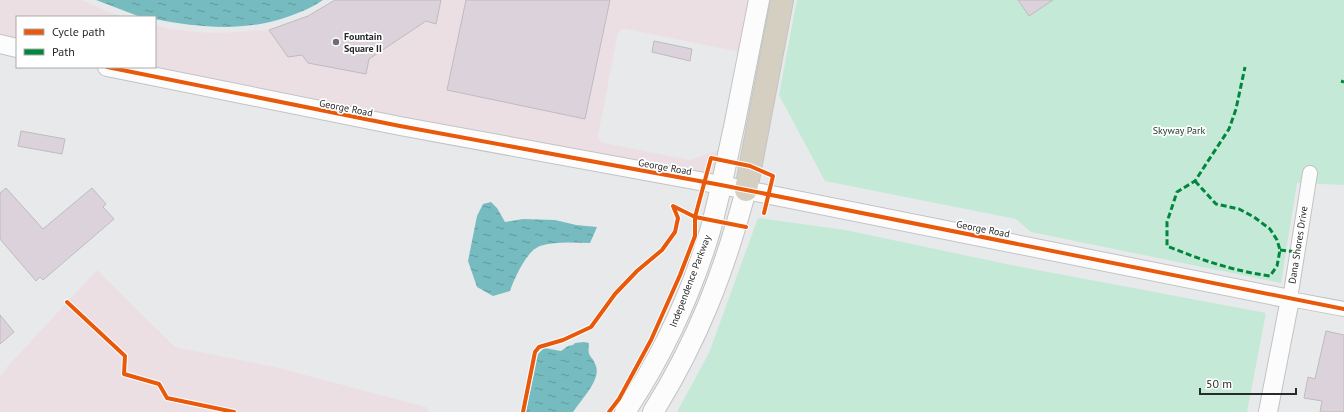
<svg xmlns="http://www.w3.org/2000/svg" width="1344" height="412" viewBox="0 0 1344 412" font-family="'PT Sans',sans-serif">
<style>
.commercial{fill:#ecdfe4}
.green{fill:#c4e9d6}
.water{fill:url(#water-ripples)}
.building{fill:#dcd2dc;stroke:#bdbcbd}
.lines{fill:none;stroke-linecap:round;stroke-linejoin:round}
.minor-casing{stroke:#c2c3c4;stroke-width:16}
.tertiary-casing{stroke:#c2c3c4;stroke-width:20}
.secondary-casing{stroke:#c2c3c4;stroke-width:22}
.motorway-casing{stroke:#c4c4c5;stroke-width:24}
.minor{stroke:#fcfcfc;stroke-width:14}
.tertiary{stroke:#fcfcfc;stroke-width:18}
.secondary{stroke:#fcfcfc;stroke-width:20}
.motorway{stroke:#d4cfc1;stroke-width:22}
.quiet{stroke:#00873e;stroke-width:3;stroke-dasharray:6 3;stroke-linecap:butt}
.cycleway-casing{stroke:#fff;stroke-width:6}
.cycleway{stroke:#e8590c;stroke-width:4}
.poi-dot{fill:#6c6d6e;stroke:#fff;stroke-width:1.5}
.labels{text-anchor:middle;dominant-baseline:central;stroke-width:3.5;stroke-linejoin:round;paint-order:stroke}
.poi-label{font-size:10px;font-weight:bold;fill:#292a2b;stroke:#fff;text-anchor:start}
.street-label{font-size:10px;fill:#292a2b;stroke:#fff}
.park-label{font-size:10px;fill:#163728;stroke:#fff}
</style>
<defs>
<pattern id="water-ripples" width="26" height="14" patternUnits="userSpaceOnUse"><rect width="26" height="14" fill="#76bbbf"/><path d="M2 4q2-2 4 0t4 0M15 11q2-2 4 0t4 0" fill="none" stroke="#61989b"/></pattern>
</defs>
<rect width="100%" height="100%" fill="#e8e9ea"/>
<g class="commercial">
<polygon points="0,0 82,0 104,10 123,17 17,17 17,41 0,37"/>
<polygon points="342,0 751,0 738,53 735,51 626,29 622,29 618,33 598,136 600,141 604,143 690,160 722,149 716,177 139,67 155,67 155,25 170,29 196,32 219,33 296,28"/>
<polygon points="97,270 175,347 275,367 426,407 429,412 0,412 0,377 7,367"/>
</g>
<g class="green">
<polygon points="797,0 1344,0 1344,185 1297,183 1281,283 1031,232 1016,219 825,181 779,95"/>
<polygon points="758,218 845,230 1011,265 1266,313 1247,412 677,412 709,353"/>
</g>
<g class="water">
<path d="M 96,0 L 323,0 C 313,7 301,12 290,16 C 246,32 200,28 155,19 L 155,17 L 138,16 Z"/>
<path d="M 491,202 L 497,208 L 505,222 L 523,219 L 555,220 L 576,225 L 597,227 L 590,243 C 574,243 556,241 540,246 C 527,250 514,279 510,291 L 493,296 L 477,287 L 468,261 L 477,216 L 483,204 Z"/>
<path d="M 584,342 L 589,343 C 587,359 592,354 596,366 C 601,380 581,400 573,412 L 526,412 L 538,354 L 544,348 L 561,351 L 568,346 L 573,345 L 575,343 Z"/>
</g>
<g class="building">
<polygon points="335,0 441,0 436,24 426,21 369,59 366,74 308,63 302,55 288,57 269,30 308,16"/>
<polygon points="466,0 610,0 585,119 447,90"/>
<polygon points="1018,0 1053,0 1029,16"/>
<polygon points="654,41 692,49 690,61 652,52"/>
<polygon points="21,131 65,139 62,154 18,146"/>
<polygon points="6,188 43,229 92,188 106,204 103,207 114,219 43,280 40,277 36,281 0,239 0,193"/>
<polygon points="0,315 14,332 0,344"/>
<polygon points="1326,331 1344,335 1344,412 1320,412 1322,401 1304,398 1308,377 1315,379"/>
</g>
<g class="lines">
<g class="minor-casing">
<polyline id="minor" points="1310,173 1290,299 1344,309"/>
</g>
<g class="tertiary-casing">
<g id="tertiary">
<polyline points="0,44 17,48"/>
<polyline points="107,67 400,126 721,185 1290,299 1268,412"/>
</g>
</g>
<g class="secondary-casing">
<g id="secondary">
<path d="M 625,412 C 662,356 691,295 710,231 C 720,195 727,159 735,122 C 743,81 751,41 759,0"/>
<path d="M 653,412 C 698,340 724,272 746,190"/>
</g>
</g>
<g class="motorway-casing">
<polyline id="motorway" points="746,190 782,0"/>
</g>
<use href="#minor" class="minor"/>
<use href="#tertiary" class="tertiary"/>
<use href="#secondary" class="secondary"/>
<use href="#motorway" class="motorway"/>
<g class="quiet">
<polyline points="1341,81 1344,82"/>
<path d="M 1195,181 L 1216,204 L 1239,209 L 1254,217 L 1270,229 L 1277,240 L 1280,250 L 1277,266 L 1270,276 C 1234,271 1201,260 1167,246 L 1167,222 L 1177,192 L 1195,181 L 1229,129 L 1236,109 L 1245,67"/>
<polyline points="1280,250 1297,252"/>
</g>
<g class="cycleway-casing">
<g id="cycleway">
<polyline points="107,67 400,126 721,185 1344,309"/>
<polyline points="746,227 695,217 711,158 750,166 773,176 764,213"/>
<polyline points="67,302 125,356 124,374 159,384 167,398 234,412"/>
<polyline points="523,412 535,352 539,347 563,340 591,327 615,294 637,271 662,250 675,232 678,218 673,206 695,217 695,236 680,275 651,340 619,399 609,412"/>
</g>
</g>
<use href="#cycleway" class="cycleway"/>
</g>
<circle class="poi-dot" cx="336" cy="42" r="4"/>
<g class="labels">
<g class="poi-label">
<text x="344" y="36">Fountain<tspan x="344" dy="12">Square II</tspan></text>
</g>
<g class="street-label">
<text transform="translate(346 108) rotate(11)">George Road</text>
<text transform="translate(665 167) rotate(10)">George Road</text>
<text transform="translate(983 229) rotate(11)">George Road</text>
<text transform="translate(1298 245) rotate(-81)">Dana Shores Drive</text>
<text transform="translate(690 281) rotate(-69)">Independence Parkway</text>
</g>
<g class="park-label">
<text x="1179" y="130">Skyway Park</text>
</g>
</g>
<rect x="16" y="16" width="140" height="52" fill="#ffffff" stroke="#a9aaaa"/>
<rect x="24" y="29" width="20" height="6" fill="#e8590c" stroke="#a9aaaa"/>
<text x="52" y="36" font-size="12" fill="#292a2b">Cycle path</text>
<rect x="24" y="49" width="20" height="6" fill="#00873e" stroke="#a9aaaa"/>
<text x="52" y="56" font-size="12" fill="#292a2b">Path</text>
<path d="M1200 388v6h96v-6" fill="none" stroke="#292a2b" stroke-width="2"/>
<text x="1206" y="388" font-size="12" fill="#292a2b" stroke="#ffffff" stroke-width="3" paint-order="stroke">50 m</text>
</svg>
